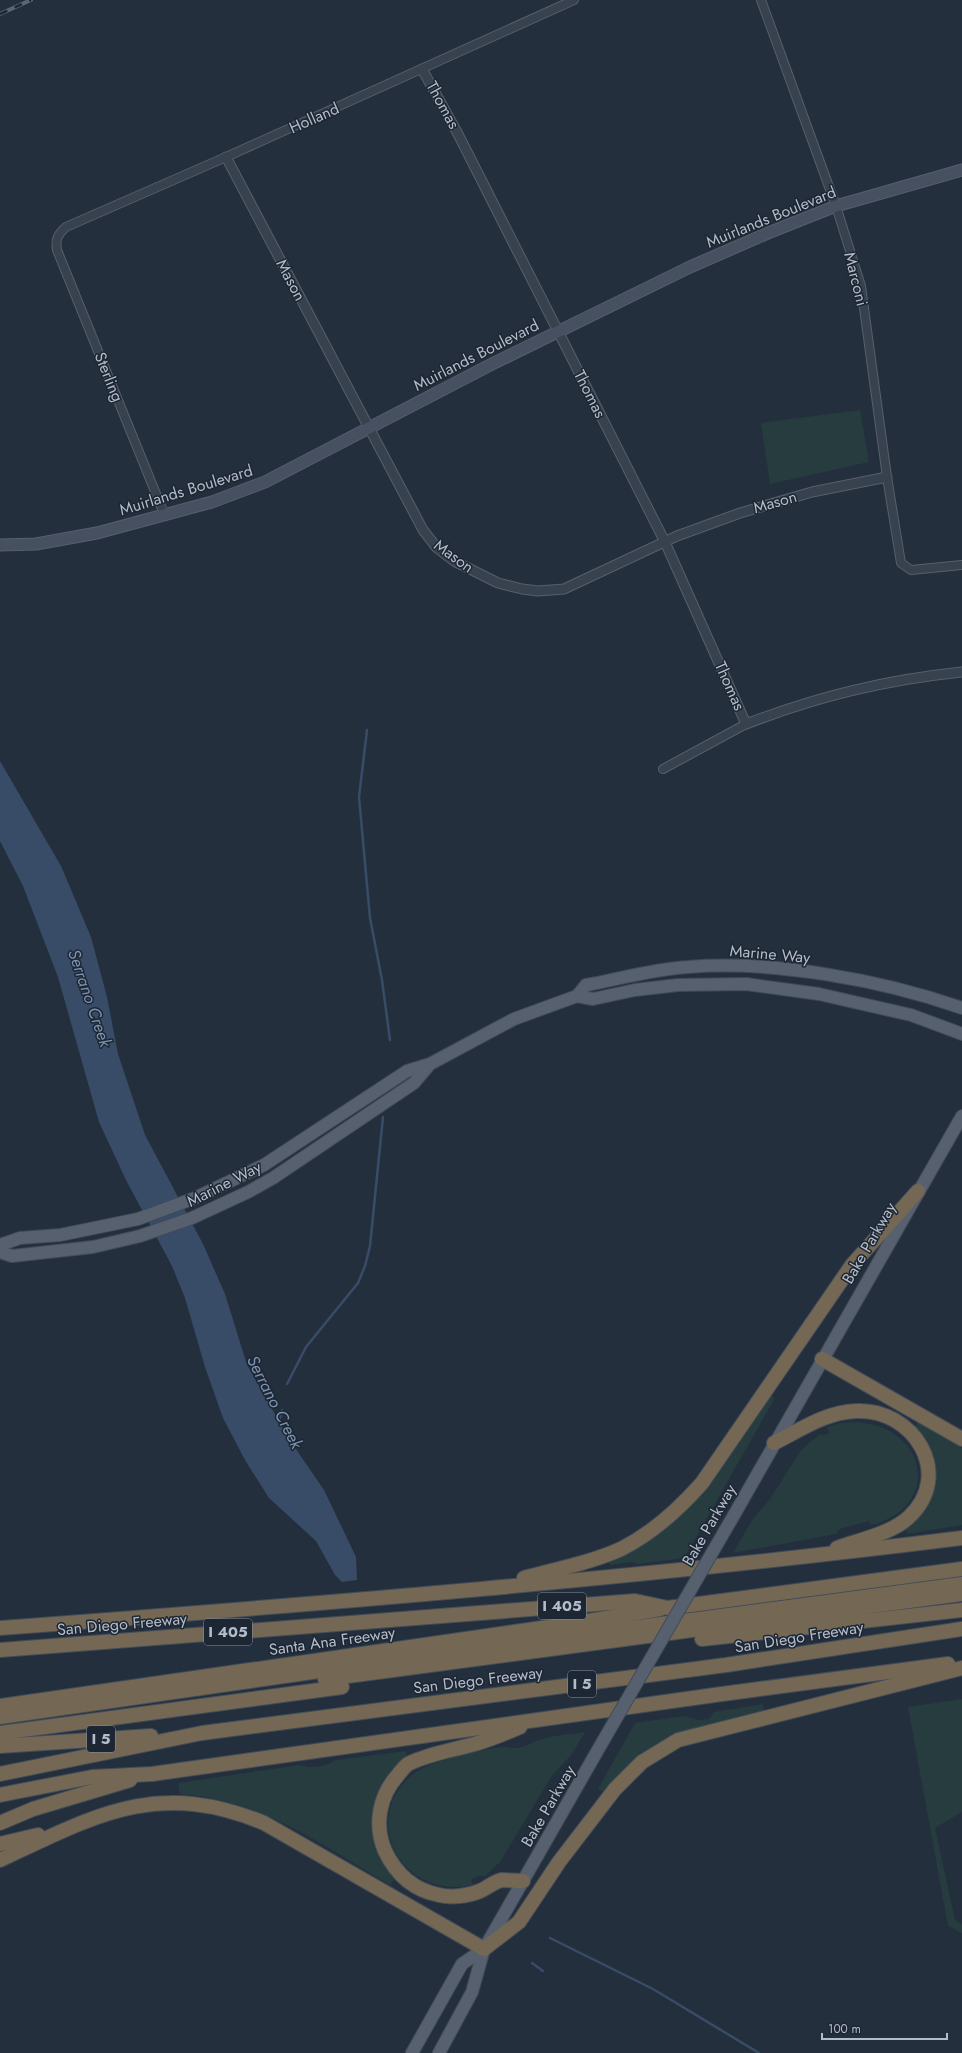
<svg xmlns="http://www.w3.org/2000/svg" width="962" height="2053" viewBox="0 0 962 2053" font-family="Jost,sans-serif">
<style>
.green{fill:#263c3f}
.water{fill:#394c67}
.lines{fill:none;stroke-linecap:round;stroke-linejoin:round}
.stream{stroke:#394c67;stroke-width:2.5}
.minor-casing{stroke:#565f6c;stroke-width:10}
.tertiary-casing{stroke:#565f6c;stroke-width:11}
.secondary-casing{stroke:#565f6c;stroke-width:13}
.primary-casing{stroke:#414a57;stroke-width:14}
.motorway-casing{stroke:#434c59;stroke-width:16}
.minor{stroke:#38414e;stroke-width:8}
.tertiary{stroke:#38414e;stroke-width:9}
.secondary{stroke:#465061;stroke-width:11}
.primary{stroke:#56606e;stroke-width:12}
.motorway{stroke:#746855;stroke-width:14}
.rail-casing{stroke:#5a6575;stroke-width:4}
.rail{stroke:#1d2633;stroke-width:2.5;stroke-dasharray:8;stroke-linecap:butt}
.primary-bridge-casing{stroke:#414a57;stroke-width:14;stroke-linecap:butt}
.primary-bridge{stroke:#56606e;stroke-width:12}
.labels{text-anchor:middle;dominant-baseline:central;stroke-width:3;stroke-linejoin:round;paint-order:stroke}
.shield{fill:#1d2633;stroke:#878f9c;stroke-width:1}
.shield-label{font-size:15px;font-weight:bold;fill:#b4bcc9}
.street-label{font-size:16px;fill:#b4bcc9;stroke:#1d2633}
.water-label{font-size:17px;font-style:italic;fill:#7c92b1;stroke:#1d2633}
</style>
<rect width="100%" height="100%" fill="#242f3e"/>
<g class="green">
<polygon points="860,410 869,462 770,484 761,423"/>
<path d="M 769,1395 L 775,1398 L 684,1558 L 638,1564 L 631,1562 L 610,1565 L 609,1561 C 631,1551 651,1540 670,1525 C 707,1495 741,1435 769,1395 Z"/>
<path d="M 856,1422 C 928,1426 943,1507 871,1525 L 869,1521 L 840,1529 L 836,1534 L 733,1553 L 752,1520 L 770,1499 L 801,1450 L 820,1434 L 823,1435 L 830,1433 L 827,1427 L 841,1423 Z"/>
<path d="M 918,1422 L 962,1448 L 962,1525 L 907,1534 L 906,1529 C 929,1510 940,1477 929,1448 C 926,1441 920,1435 914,1429 Z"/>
<polygon points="962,1699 962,1812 935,1828 955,1920 962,1924 962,1933 948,1926 908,1707"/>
<path d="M 763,1704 L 764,1711 C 695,1727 652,1735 604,1792 L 598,1789 L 635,1723 L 684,1716 L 698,1720 L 709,1719 L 714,1712 Z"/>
<path d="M 585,1732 L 572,1754 L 551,1777 L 500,1862 L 484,1877 L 481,1875 L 471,1879 L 473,1885 C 399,1901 357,1815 416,1772 C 431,1761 483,1749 502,1747 C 506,1746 510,1748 514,1748 C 525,1748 533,1741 543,1739 C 556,1735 571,1734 585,1732 Z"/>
<path d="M 406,1751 L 407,1758 C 365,1791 362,1837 394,1879 L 390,1885 C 321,1845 263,1800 180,1794 L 178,1783 L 299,1765 C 312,1769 324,1767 336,1760 Z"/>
</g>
<polygon class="water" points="0,761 61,866 91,937 107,997 118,1054 145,1135 203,1244 225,1294 247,1365 289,1439 324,1490 356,1557 357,1580 342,1582 335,1575 316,1541 269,1498 245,1460 223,1418 205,1367 185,1298 172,1266 126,1180 99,1122 58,977 23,886 0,841"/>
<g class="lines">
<g class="stream">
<polyline points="367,730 359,797 370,918 382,980 390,1040"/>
<polyline points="287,1384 306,1347 358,1283 365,1266 370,1246 383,1117"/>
<polyline points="278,1425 282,1410"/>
<polyline points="550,1938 653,1989 759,2053"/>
<polyline points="532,1963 543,1971"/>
</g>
<g class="minor-casing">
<g id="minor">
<polyline points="761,0 836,206 861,286 887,477 901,563 911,570 962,565"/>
<path d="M 165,516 L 57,250 C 55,239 58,234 66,227 L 226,157 L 574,0"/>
<polyline points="663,769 746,724"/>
</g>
</g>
<g class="tertiary-casing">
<g id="tertiary">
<path d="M 422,69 L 458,134 L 665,542 L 746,724 C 819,696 885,680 962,672"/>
<polyline points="226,157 423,530 437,548 454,561 498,583 522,589 538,591 564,589 677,536 740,513 812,492 887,477"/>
</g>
</g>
<g class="secondary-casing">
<polyline id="secondary" points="0,545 36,544 97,533 212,502 265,482 492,364 690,267 768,233 836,206 962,170"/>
</g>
<g class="primary-casing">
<g id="primary">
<path d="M 577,996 L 586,985 C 619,979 654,969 688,967 C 772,960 882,980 962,1008"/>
<polyline points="0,1245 20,1238 60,1235 138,1219 195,1198 264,1165 407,1071 430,1064 514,1019 577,996 593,999 635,990 678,985 746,984 819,994 911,1015 962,1034"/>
<polyline points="0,1252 12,1256 93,1247 140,1236 192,1218 248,1192 273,1178 414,1083 430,1064"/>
<polyline points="734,1515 962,1116"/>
<polyline points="412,2053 462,1964 484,1949"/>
<polyline points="439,2053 472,1992 484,1949 599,1748"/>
</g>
</g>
<g class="motorway-casing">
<g id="motorway">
<polyline points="822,1359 962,1439"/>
<path d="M 774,1443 C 800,1430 826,1412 856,1411 C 913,1408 955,1474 909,1517 C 893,1533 859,1540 837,1548"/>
<path d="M 524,1578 C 556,1569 590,1563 621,1549 C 653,1533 679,1509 702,1483 L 852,1265 L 918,1191"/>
<path d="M 0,1628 C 321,1604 642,1578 962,1538"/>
<polyline points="702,1639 962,1610"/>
<polyline points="0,1650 635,1601 668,1608 962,1569"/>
<polyline points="325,1679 962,1594"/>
<polyline points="0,1706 577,1623 660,1609"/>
<polyline points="0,1717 465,1650 962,1584"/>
<path d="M 520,1727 C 506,1733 492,1739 478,1743 C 455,1750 429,1753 408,1764 C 404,1767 401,1771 398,1775 C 379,1796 374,1825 385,1851 C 396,1874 413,1890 439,1895 C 452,1898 468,1896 480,1891 C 487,1888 495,1881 502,1880 C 509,1880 516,1881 523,1881"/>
<polyline points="0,1733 342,1687"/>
<polyline points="0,1746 151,1736"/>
<polyline points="0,1774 202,1733 726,1665 962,1629"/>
<polyline points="0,1795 92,1777 152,1774 722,1694 948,1664"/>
<polyline points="0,1823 33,1809 130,1780"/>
<polyline points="0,1844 38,1835"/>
<path d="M 0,1860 C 96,1815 157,1779 264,1823 L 484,1949 L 519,1922 L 559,1862 L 615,1789 L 642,1762 L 678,1740 L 962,1668"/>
</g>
</g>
<use href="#minor" class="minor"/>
<use href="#tertiary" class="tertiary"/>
<use href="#secondary" class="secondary"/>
<use href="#primary" class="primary"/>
<use href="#motorway" class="motorway"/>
<g class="rail-casing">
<polyline id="rail" points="0,14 31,0"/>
</g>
<use href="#rail" class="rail"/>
<g class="primary-bridge-casing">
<polyline id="primary-bridge" points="599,1748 734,1515"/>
</g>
<use href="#primary-bridge" class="primary-bridge"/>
</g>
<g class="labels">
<g class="shield">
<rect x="538" y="1593" width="48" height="26" rx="3"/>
<rect x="204" y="1619" width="48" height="26" rx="3"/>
<rect x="568" y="1671" width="28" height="26" rx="3"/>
<rect x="87" y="1726" width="28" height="26" rx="3"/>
</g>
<g class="shield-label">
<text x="562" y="1606">I 405</text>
<text x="228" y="1632">I 405</text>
<text x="582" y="1684">I 5</text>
<text x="101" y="1739">I 5</text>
</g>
<g class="street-label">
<text transform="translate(443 105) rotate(61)">Thomas</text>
<text transform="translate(314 118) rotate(-24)">Holland</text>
<text transform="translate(771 217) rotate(-22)">Muirlands Boulevard</text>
<text transform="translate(856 279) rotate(76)">Marconi</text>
<text transform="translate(291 280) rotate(62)">Mason</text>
<text transform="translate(476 355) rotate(-27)">Muirlands Boulevard</text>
<text transform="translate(109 377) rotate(68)">Sterling</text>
<text transform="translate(590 394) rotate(63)">Thomas</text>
<text transform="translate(186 490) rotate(-17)">Muirlands Boulevard</text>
<text transform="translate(775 502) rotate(-16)">Mason</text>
<text transform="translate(454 556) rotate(36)">Mason</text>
<text transform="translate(730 686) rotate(66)">Thomas</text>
<text transform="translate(770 954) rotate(5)">Marine Way</text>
<text transform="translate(224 1184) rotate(-27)">Marine Way</text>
<text transform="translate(869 1243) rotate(-60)">Bake Parkway</text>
<text transform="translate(709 1525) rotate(-60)">Bake Parkway</text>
<text transform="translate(122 1624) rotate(-5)">San Diego Freeway</text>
<text transform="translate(799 1637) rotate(-9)">San Diego Freeway</text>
<text transform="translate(332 1641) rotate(-8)">Santa Ana Freeway</text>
<text transform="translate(478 1680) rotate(-7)">San Diego Freeway</text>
<text transform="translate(548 1806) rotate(-60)">Bake Parkway</text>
</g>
<g class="water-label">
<text transform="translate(90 998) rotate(71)">Serrano Creek</text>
<text transform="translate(275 1402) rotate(63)">Serrano Creek</text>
</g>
</g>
<path d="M822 2033v6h125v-6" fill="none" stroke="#b4bcc9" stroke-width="2"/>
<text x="828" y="2033" font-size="12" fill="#b4bcc9" stroke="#1d2633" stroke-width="3" paint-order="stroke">100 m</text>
</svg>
